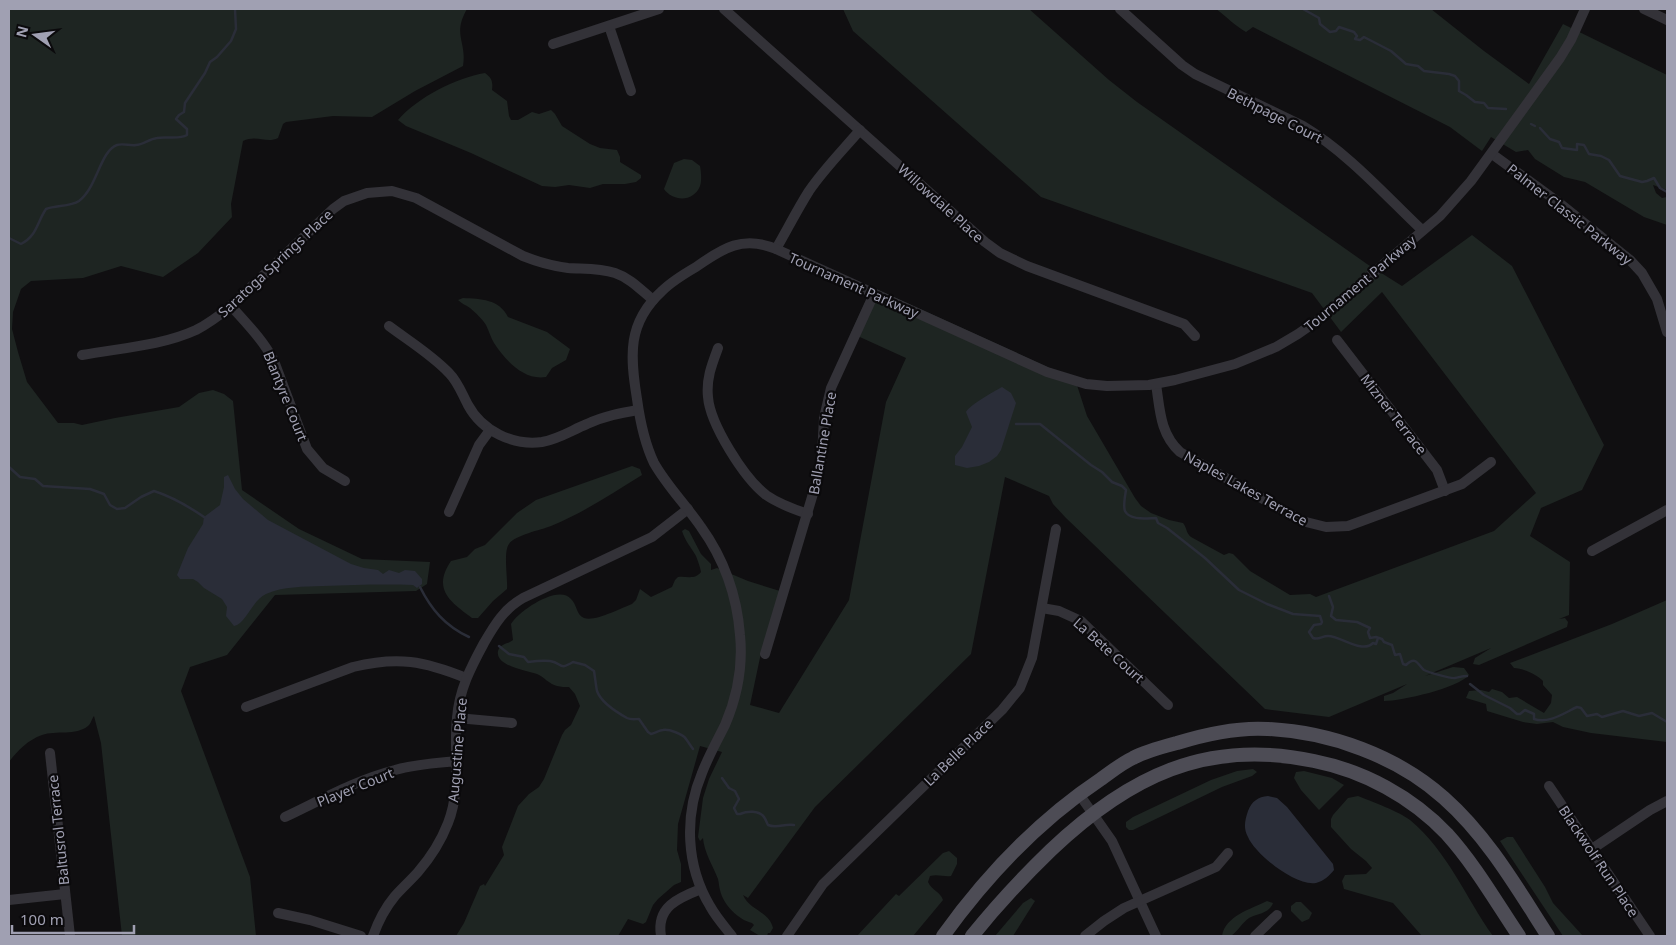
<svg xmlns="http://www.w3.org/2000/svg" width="1676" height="945" viewBox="0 0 1676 945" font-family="'Noto Sans',sans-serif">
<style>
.green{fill:#1e2522}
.water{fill:#2a2d38}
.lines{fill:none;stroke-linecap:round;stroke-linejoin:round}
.stream{stroke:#2a2d38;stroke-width:2.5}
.minor{stroke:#333238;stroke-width:10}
.major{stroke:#4d4c55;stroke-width:14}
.labels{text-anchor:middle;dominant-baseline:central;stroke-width:4.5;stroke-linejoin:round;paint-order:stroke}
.street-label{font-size:14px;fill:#a0a0b2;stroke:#0b0a0c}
</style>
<rect width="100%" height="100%" fill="#100f11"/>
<g class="green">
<path d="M 9,9 L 467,9 C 452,35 467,41 463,66 L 415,91 L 372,117 L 333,116 L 286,122 L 283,124 L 278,138 C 266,144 257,134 243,141 L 231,204 L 232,217 L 198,253 L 163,277 L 121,266 L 83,278 L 31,281 L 21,289 L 13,312 L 12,329 L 18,352 L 27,382 L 58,423 L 74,423 L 82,425 L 115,418 L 179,407 L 199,393 L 213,390 L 224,394 L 233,401 L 242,490 L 299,529 L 362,559 L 430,562 L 427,584 L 416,591 L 275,595 L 227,655 L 190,667 L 181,691 L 250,877 L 256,936 L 122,936 L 101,743 L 94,716 C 92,718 91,724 88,726 C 76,736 56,730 42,735 C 28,740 18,750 9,762 Z"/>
<path d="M 843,9 L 1029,9 L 1109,80 L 1137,102 L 1367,264 L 1402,286 L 1472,235 L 1512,266 L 1604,445 L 1582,490 L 1541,508 L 1530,536 L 1570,562 L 1569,615 L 1559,619 L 1565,618 L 1568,622 L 1567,627 L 1479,665 L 1473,664 L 1475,658 L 1491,648 L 1425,676 L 1453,667 L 1464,668 L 1469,675 C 1458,688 1402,701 1384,701 L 1384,696 L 1393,693 L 1407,684 L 1329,717 L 1265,709 L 1066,518 L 1053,504 L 1049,496 L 1005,477 L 971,654 L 815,807 L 748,898 L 743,895 C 749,910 769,911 773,928 L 770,933 L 768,933 L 767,936 L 760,936 L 750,930 L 754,925 L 752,923 C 739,920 723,905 720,890 C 719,887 719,883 718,879 C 713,866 704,852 703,838 L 700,841 L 698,837 L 703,798 L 709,779 L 722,752 L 700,746 L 678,824 L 677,850 L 681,864 L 681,882 L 674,885 L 658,899 L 653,905 L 646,922 L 643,924 L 628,919 L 618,936 L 456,936 L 464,923 L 480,886 L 484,884 L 485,886 L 504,855 L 502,847 L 518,806 L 529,794 L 539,787 L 544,779 L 562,735 L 565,730 L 571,725 L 580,706 L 575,694 L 569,687 C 565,687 561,687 557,686 C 549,684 544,677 537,674 C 528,671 495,666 498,651 C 500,643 509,644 513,640 L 511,624 C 519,611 558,584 571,599 C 577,604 576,615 584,618 C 595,622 621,608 632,604 L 636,600 L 640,589 L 651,597 L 672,587 L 675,580 L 678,577 C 687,576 695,580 701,572 C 700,567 698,561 696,556 C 691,547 685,541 682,531 L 685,529 L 689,531 L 701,554 L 711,564 L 711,570 L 717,568 L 748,581 L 780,591 L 761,653 L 750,705 L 779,713 L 849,600 L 886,402 L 906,358 L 851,333 L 872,287 L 1054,370 L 1074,376 L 1087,416 L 1135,498 L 1141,506 L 1151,513 L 1169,520 L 1183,523 C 1187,528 1186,533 1191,537 L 1224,555 L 1229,553 L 1233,554 L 1250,571 L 1290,595 L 1310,594 L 1316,597 L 1494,531 L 1536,493 L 1382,292 L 1341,332 L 1312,293 L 1041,197 L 853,31 Z"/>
<path d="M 1216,9 L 1431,9 L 1484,51 L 1529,84 L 1563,24 L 1667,75 L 1667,190 L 1653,185 L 1656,193 L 1662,198 L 1667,197 L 1667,225 L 1644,217 L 1585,182 L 1564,177 L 1535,159 L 1528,150 L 1516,152 L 1491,137 L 1482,151 L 1450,127 L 1253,27 L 1246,32 C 1235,26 1226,16 1216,9 Z"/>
<path d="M 485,73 C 492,78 493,82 492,90 L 507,101 L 509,116 L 511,120 L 518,120 L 532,112 L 539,114 L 551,110 L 555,114 L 562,126 L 590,144 L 600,148 L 617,150 L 620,157 L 620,162 L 641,175 L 641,178 L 636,182 L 625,184 L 603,184 L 590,188 L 569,185 L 555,187 L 542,186 L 471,153 L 406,126 L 398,120 C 418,97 456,78 485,73 Z"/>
<path d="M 684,159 L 692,160 L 700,166 C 701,172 702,180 700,186 C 694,202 673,202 664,189 L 674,163 Z"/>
<path d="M 463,298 C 481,299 499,299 508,317 L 547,332 L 570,349 L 566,360 L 552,368 L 546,377 C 524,381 505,360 494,343 C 491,338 489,331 486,325 C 483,320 475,312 470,308 C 466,305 462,304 458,300 Z"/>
<path d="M 632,466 L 640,469 L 642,475 C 613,493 583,513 551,526 C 541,530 515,535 509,544 C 503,552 508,579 507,589 L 493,601 L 478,618 L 472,618 C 450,602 432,589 451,561 L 467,557 L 475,549 L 485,545 L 517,513 L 536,500 Z"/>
<path d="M 1667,600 L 1667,742 L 1591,733 L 1563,727 L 1553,722 L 1537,724 L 1523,722 L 1487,711 L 1486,704 L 1466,698 L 1469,691 L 1481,690 L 1489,692 L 1492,689 L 1502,692 L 1509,698 L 1517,697 L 1544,713 L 1551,703 L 1552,695 L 1543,685 L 1543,681 C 1538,675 1522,668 1514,668 L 1510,663 L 1612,624 Z"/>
<polygon points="1253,769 1257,772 1252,776 1222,787 1133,830 1129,830 1126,827 1126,822 1133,817 1211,780 1237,771"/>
<polygon points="1304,771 1332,778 1344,785 1319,810 1301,790 1294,778 1296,772"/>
<path d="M 1358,796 C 1371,801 1400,812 1410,820 C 1449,853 1465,897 1493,936 L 1422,936 L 1393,903 L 1344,889 L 1342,881 L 1345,875 L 1366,874 L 1372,868 L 1366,861 L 1351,849 L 1331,827 L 1331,819 L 1333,815 L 1348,798 Z"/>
<polygon points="1507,837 1513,837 1545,887 1553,903 1583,936 1563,936 1500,841"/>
<path d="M 949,851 L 957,858 L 957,864 L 951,876 C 944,877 938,874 930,876 L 928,882 C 932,891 940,891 943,900 L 913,936 L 857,936 L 896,894 L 899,896 L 943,853 Z"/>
<polygon points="1031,898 1035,901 1013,936 995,936 1023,903"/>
<path d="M 1267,901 L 1273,903 C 1269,914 1258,913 1249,918 C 1242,923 1238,931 1231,936 L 1222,936 C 1225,916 1251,909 1267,901 Z"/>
<polygon points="1296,902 1301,902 1312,913 1309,919 1302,922 1291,911 1291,906"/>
</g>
<g class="water">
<path d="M 1002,387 L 1011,393 L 1016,403 L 1001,450 L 997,456 L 989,462 L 979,466 L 967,468 L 955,465 L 955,456 L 962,447 L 972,427 L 966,412 C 970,405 993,392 1002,387 Z"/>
<path d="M 228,475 L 235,489 L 243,499 L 268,520 L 351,564 L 364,568 L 378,570 L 383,574 L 389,570 L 399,573 L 405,570 L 415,571 L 422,579 L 422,584 L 417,588 L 413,585 C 383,584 353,585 323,586 C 304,587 283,586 266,594 C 252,600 246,624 234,626 L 226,616 L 227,607 L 222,599 L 204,588 L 198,582 L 193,579 L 180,579 L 177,575 L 188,548 L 203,524 L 204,517 L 220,505 L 224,487 L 224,477 Z"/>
<path d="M 1268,796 L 1277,798 L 1287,807 L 1333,864 L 1334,870 C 1329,876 1324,881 1316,883 C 1296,887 1255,854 1248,837 C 1243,828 1245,820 1248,811 C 1252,801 1258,797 1268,796 Z"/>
</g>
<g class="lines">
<g class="stream">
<polyline points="1303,9 1319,18 1320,24 1330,32 1336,31 1339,27 1354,32 1357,36 1355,39 1360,40 1364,37 1391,51 1406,64 1418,66 1424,71 1449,74 1455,76 1459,81 1459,91 1466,95 1475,102 1484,103 1488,108 1506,109"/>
<polyline points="1531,124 1535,126"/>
<polyline points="1540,128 1550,139 1559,142 1562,148 1577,150 1577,144 1584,145 1589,154 1601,156 1609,160 1620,176 1642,182 1647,181 1654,178 1660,188 1667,192"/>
<path d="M 9,238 L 21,244 C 37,236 37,222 46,209 C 56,205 70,207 79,201 C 97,188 100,151 117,145 C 123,143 130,146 136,145 C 143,145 149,139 157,138 C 166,136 179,140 187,135 L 187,129 L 176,119 L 179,115 L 184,112 L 185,103 L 205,73 L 210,62 L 217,57 L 231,41 L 236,29 L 235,9"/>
<path d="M 1016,424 L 1040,424 L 1091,465 L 1102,472 L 1112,482 L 1122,486 L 1126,490 C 1125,496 1123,506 1125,511 C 1130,521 1148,518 1156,518 L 1158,523 L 1167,528 L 1205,558 L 1239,590 L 1267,604 L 1293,614 L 1320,616 L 1322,622 L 1321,624 L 1314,625 L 1309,632 L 1313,638 C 1319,640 1322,636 1328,636 C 1341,636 1362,654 1373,643 L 1376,644 L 1378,638"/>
<path d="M 9,467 L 20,477 L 35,479 L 43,486 L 90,489 L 104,494 L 110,505 L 117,509 L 125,508 L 141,497 L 154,491 C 173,497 188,506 204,517"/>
<path d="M 420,587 C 431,609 445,626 469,637"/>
<path d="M 1329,596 L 1333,607 L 1331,616 L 1336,620 L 1357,622 L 1370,628 L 1368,632 L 1370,638 L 1376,637 L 1382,639 L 1384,642 L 1392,645 L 1395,655 L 1400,654 L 1403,664 L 1406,665 C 1416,655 1418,665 1424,670 C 1428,672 1451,679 1455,678 C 1460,677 1462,676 1467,676"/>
<path d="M 499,646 L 509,654 L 524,657 L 528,662 C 535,661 543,660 550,661 C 563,663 558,671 573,662 L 585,665 L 594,671 C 595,677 596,686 597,691 C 601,702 618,713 627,718 C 631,720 635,719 639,719 L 648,732 L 651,734 C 655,733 660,730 663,730 C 669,729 683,734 686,739 C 689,743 690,745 693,749"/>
<path d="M 1470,684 L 1484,695 L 1510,708 L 1517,714 L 1520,714 L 1525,710 L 1534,714 L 1534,719 C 1549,724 1564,713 1577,707 L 1581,708 L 1587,716 L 1597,714 L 1602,717 L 1623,711 L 1639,716 L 1652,713 L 1667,722"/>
<path d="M 722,778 L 729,788 L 735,791 L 739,799 L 734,808 L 737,814 L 740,814 C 747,811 759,810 764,817 C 766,820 767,823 768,825 C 777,829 785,823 794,825"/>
</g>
<g class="minor">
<polyline points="724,9 985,242 1000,253 1027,266 1184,324 1195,336"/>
<path d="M 1120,9 L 1182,65 L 1195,74 L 1303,126 C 1348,153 1384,194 1422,230"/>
<polyline points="1644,9 1667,20"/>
<polyline points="609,26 631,91"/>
<polyline points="553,44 659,9"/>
<polyline points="1492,154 1558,202 1630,260 1642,273 1657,299 1667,332"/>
<path d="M 776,249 C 787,230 797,210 809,191 C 824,169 843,150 860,130"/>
<path d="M 231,306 C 247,324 263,340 274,361 L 307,449 L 323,468 L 345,481"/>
<path d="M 389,326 C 409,341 432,355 449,373 C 458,382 462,394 468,405 C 482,431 513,446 542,442 C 559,439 572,430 587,424 C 604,416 621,413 638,410"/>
<polyline points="1337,340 1437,470 1445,491"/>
<path d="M 718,348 C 712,364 706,379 708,397 C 710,424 744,478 766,495 C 779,504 793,509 808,514"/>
<path d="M 82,355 C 120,348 161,346 196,330 C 208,324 220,315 231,306 L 333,209 L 344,201 L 367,193 L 392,191 L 416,198 L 523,256 C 538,262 553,266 568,268 C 584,269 600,268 615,273 C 630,278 641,290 653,300"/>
<path d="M 1156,384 C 1160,410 1160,434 1180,452 L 1302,521 L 1326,527 L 1348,526 L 1359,522 L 1462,484 L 1491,462"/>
<polyline points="449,512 479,445 490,430"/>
<polyline points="1592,551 1667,510"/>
<polyline points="1042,608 1059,611 1081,621 1168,705"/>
<polyline points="765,654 818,477 822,456 824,418 831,388 874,294"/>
<path d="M 246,707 L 353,667 C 398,656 424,661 466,678"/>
<polyline points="457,718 512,723"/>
<polyline points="50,753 70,936"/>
<polyline points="1549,786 1650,936"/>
<polyline points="1079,794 1112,841 1156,936"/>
<path d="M 285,817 C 321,800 356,780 395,770 C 415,764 436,763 457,761"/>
<polyline points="1592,849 1650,810 1667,801"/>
<polyline points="9,900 65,894"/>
<polyline points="278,913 310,920 361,936"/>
<path d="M 373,936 C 378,922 385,908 395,896 C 402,888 411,880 418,872 C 431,857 441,841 448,823 C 462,787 453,754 457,718 C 459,690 471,667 484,643 C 495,624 504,609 523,598 L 652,537 L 688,509"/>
<path d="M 661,936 C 656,907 678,898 701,889"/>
<path d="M 732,936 C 724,926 716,917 710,906 C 686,866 684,816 702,773 C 708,757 717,741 725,725 C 737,697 743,665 740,635 C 737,596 724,559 701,527 C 686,505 667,486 654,463 C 644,442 640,421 637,399 C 630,356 627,323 662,291 C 672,281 684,274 696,267 C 723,248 743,235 776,249 L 1047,372 L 1086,384 L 1107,386 L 1149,385 L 1175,380 L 1235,364 L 1276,347 L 1298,334 L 1318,320 L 1440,216 L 1471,181 L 1560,58 L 1571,40 L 1585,9"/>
<polyline points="787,936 823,884 1002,710 1020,688 1032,658 1056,529"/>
<polyline points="1085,936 1104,921 1124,908 1216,867 1228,853"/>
<polyline points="1255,936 1277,915"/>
</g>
<g class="major">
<path d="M 943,936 C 987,875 1038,821 1101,779 C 1111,772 1122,763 1133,758 C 1146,751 1162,747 1177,743 C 1206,734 1237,727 1268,729 C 1330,732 1397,756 1444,798 C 1488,837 1517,888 1548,936"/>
<path d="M 972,936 C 997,905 1023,877 1051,850 C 1128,777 1206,738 1314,761 C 1364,771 1412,797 1447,834 C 1475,865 1496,902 1519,936"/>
</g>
</g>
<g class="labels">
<g class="street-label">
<text transform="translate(1275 115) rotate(27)">Bethpage Court</text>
<text transform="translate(941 203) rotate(42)">Willowdale Place</text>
<text transform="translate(1570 214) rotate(38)">Palmer Classic Parkway</text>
<text transform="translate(275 263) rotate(-43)">Saratoga Springs Place</text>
<text transform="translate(1360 283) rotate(-40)">Tournament Parkway</text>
<text transform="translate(854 285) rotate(24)">Tournament Parkway</text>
<text transform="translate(286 396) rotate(68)">Blantyre Court</text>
<text transform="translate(1394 414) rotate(52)">Mizner Terrace</text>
<text transform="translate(822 443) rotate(-80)">Ballantine Place</text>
<text transform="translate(1246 488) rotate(29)">Naples Lakes Terrace</text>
<text transform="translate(1109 650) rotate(42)">La Bete Court</text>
<text transform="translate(457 750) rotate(-85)">Augustine Place</text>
<text transform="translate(958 752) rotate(-44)">La Belle Place</text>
<text transform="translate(355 787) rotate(-22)">Player Court</text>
<text transform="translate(58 830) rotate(-96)">Baltusrol Terrace</text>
<text transform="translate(1599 861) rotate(56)">Blackwolf Run Place</text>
</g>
</g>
<rect width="1676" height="945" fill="none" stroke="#a0a0b2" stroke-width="20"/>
<g transform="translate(35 35) rotate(284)" stroke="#0b0a0c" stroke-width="4" paint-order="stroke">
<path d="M0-4L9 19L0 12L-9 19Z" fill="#a0a0b2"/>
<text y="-8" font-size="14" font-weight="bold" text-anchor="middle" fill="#a0a0b2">N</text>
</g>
<path d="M12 925v8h122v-8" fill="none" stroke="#a0a0b2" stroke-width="2.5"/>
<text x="20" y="925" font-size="15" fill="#a0a0b2" stroke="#0b0a0c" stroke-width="4" paint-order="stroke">100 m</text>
</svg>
